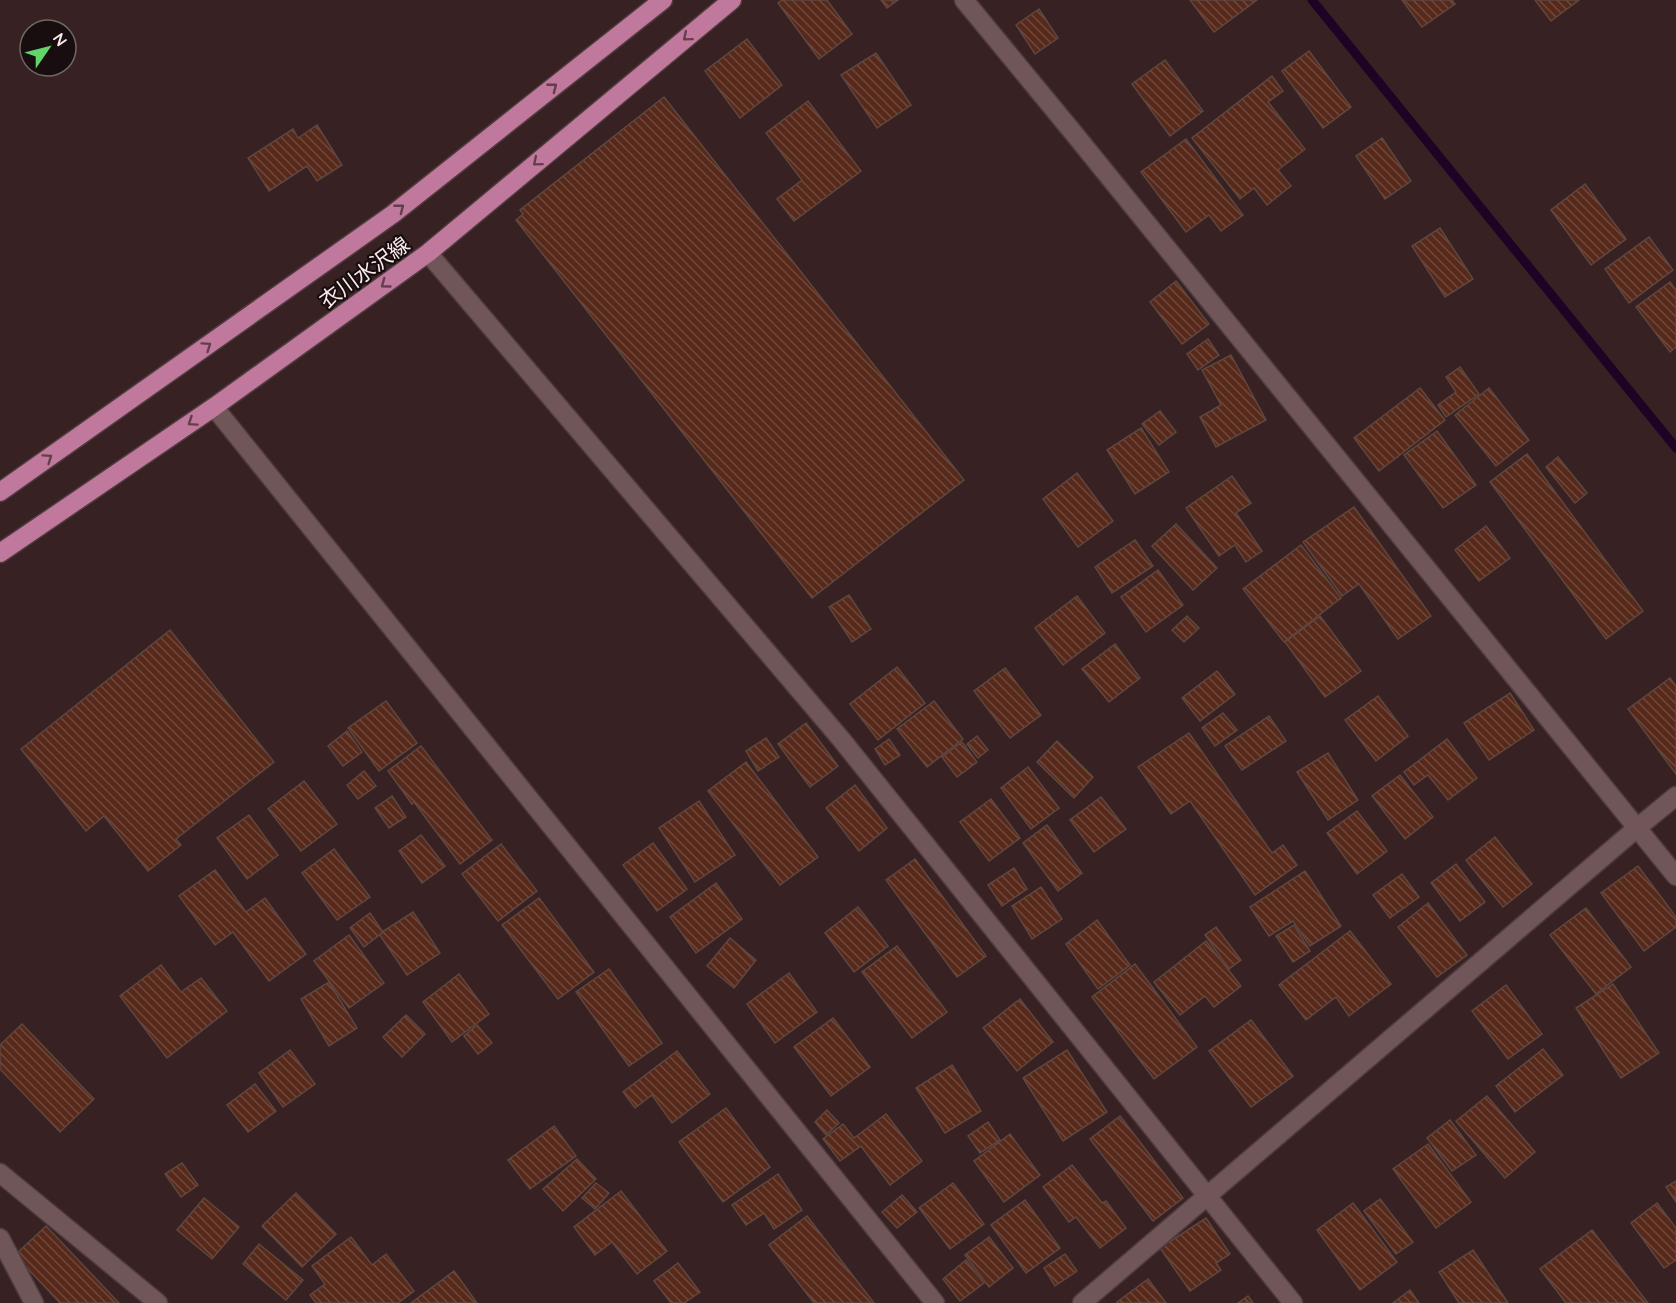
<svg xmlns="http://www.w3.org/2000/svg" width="1676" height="1303" viewBox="0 0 1676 1303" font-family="Quicksand,'Noto Sans JP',sans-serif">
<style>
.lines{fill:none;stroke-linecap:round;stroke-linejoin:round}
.stream{stroke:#1e0324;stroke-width:9}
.building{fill:url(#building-back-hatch);stroke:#5e473f;stroke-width:1.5}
.minor-casing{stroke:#4f3c3e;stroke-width:21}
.major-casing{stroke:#4f3c3e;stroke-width:21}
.minor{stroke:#705658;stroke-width:18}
.major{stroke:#c0789c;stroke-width:18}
.oneway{stroke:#643e4e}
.labels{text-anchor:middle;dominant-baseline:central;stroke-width:4.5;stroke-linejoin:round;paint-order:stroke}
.street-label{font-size:21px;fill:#fbebec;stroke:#180e0f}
</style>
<defs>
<pattern id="building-back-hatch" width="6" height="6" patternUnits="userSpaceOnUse" patternTransform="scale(1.5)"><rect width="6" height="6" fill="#57291a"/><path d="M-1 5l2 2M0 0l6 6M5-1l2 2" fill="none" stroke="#70483b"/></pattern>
</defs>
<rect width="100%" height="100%" fill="#372123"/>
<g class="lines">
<polyline class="stream" points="1312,0 1676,448"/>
</g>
<g class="building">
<polygon points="782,0 827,0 852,34 819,59 778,3"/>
<polygon points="881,0 898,0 887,8"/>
<polygon points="1190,0 1257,0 1214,32"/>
<polygon points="1402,0 1452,0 1455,4 1422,27"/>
<polygon points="1535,0 1579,0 1551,21"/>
<polygon points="1039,9 1058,38 1035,54 1016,25"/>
<polygon points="747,39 782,85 740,118 705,71"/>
<polygon points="1309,51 1351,107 1323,128 1282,71"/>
<polygon points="876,53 911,105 877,128 841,75"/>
<polygon points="1165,60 1203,111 1170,136 1132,84"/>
<polygon points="1272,76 1283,91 1268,102 1305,149 1278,170 1291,186 1267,205 1254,188 1240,199 1192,138"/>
<polygon points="664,97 964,480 812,598 516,220 523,214 520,210"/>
<polygon points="808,101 861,171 794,221 777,199 802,180 766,133"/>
<polygon points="317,125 342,165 317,181 307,166 269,191 248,158 293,129 298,138"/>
<polygon points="1382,138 1411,181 1385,199 1356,156"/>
<polygon points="1186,139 1243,215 1221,231 1209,215 1186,232 1141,172"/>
<polygon points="1585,184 1626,239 1591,265 1551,210"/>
<polygon points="1440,228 1473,279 1445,297 1412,246"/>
<polygon points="1649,237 1673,270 1629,303 1605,269"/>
<polygon points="1176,281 1209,324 1182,344 1150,302"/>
<polygon points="1670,282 1676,290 1676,347 1670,352 1636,307"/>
<polygon points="1208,339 1219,355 1198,370 1187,354"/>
<polygon points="1231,355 1266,420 1216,447 1200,417 1221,405 1202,370"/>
<polygon points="1460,367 1479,394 1446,417 1438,405 1456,392 1446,377"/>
<polygon points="1420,388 1445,420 1379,471 1354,438"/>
<polygon points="1489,388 1529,440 1496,466 1455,415"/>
<polygon points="1160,411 1176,432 1159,445 1142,424"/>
<polygon points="1141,428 1169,472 1135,494 1107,450"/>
<polygon points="1437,431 1476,485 1443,508 1404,455"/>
<polygon points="1527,454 1643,611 1606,639 1490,482"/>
<polygon points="1558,457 1587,493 1575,503 1546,467"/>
<polygon points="1077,473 1113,521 1078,547 1043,499"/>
<polygon points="1232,476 1251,503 1236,513 1262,551 1246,562 1235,545 1219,556 1186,508"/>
<polygon points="1354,507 1431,616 1398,639 1359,584 1342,596 1303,542"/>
<polygon points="1176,524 1217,568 1193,590 1152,546"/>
<polygon points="1486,526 1510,558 1479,581 1455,550"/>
<polygon points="1135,540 1153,566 1112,593 1095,567"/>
<polygon points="1301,545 1341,598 1284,642 1243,589"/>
<polygon points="1158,570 1183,605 1146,632 1121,597"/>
<polygon points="849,595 871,629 852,642 829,607"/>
<polygon points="1077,596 1105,633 1063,665 1035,628"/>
<polygon points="1187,616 1199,628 1184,642 1172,630"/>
<polygon points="1320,616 1361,671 1325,697 1285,642"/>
<polygon points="170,630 274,762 176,839 181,845 148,871 104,816 86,831 21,749"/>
<polygon points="1115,644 1140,678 1109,702 1082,669"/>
<polygon points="897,667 925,703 878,740 850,704"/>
<polygon points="1005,668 1041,715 1010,738 974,691"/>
<polygon points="1217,671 1235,694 1200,721 1182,698"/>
<polygon points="1670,678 1676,686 1676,774 1628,709"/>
<polygon points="1510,693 1534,730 1489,760 1464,723"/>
<polygon points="1378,696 1408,736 1376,761 1345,720"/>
<polygon points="386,701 417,743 379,771 348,728"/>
<polygon points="934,701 963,739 927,767 897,729"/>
<polygon points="1223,713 1237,730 1215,746 1202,728"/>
<polygon points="1269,716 1286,741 1242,770 1225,746"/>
<polygon points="806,723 838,766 810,787 778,744"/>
<polygon points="347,731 362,752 343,766 328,746"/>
<polygon points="1189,733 1272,853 1283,845 1297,865 1255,895 1190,801 1171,814 1138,767"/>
<polygon points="977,736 988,750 978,758 967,744"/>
<polygon points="766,738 779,757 758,771 746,751"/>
<polygon points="889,739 900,755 885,765 875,749"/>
<polygon points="1447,739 1477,778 1448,800 1428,775 1414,785 1404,772"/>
<polygon points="1057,741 1093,777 1074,798 1037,762"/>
<polygon points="962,742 977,762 957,777 942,757"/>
<polygon points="421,746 492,840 460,864 414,802 412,804 388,771"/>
<polygon points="1328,753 1358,800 1328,820 1297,772"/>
<polygon points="746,762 818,857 780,885 708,791"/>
<polygon points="1028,767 1059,808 1031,829 1001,788"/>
<polygon points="364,771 376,786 358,799 347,785"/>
<polygon points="1400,775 1433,817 1405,839 1372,796"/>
<polygon points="304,781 337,824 301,851 268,809"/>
<polygon points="855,785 887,828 859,851 826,808"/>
<polygon points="392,796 406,817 389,828 375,808"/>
<polygon points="1101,797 1126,829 1094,852 1070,820"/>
<polygon points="991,799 1020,838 989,861 960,822"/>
<polygon points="699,801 735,855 695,882 659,828"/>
<polygon points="1357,811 1387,851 1357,874 1327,833"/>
<polygon points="249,815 278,855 247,879 217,838"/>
<polygon points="1047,825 1082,873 1058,891 1023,843"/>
<polygon points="421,835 445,866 422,883 399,851"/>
<polygon points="1495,837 1532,884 1503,907 1466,860"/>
<polygon points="653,843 687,889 657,911 623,865"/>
<polygon points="501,844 537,891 498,921 462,874"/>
<polygon points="334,849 370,897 337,920 302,873"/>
<polygon points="915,859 986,956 957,977 886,880"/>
<polygon points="1456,864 1485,902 1460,921 1431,883"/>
<polygon points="1638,866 1676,917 1676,927 1644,951 1601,893"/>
<polygon points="1014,868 1027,889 1002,906 988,885"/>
<polygon points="215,870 246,912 265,898 306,954 269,981 233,932 215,945 179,896"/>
<polygon points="1305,871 1341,926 1310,946 1293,921 1269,936 1250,907"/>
<polygon points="1402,874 1419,897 1390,918 1373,895"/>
<polygon points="716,883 742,919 696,953 670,917"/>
<polygon points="1041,887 1062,919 1032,939 1012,906"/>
<polygon points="539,898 594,972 558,999 502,925"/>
<polygon points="1428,903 1467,955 1437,977 1398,927"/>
<polygon points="858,907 888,946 854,972 825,933"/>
<polygon points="1586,908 1631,967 1596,994 1550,935"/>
<polygon points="413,912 440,953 407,975 379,934"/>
<polygon points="370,913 383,932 364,947 350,928"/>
<polygon points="1097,920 1130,965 1098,989 1066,944"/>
<polygon points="1294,925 1310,951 1293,962 1276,936"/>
<polygon points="1216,927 1241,960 1229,969 1205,935"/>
<polygon points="1350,931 1391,984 1349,1016 1336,997 1306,1020 1279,985"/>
<polygon points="349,935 384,983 349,1008 314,961"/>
<polygon points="730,938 756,960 734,988 707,966"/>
<polygon points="1206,941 1241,986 1214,1007 1205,996 1180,1015 1154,982"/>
<polygon points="897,946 947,1012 912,1038 862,972"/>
<polygon points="1135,964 1197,1047 1154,1079 1092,997"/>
<polygon points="161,965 181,992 201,978 227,1011 167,1058 120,996"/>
<polygon points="609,969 662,1043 629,1066 576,992"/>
<polygon points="789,973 817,1012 775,1043 747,1004"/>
<polygon points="459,974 489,1014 452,1042 423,1002"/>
<polygon points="329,982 357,1028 329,1046 301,999"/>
<polygon points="1613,984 1659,1053 1621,1078 1576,1008"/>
<polygon points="1506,985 1542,1034 1508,1059 1472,1011"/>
<polygon points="1020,999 1053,1042 1017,1071 983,1028"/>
<polygon points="406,1015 425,1034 402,1057 383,1037"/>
<polygon points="833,1018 870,1067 831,1096 794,1047"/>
<polygon points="1251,1020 1293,1076 1251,1107 1209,1051"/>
<polygon points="22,1024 94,1099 60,1132 0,1069 0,1045"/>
<polygon points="477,1025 492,1043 478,1054 464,1036"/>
<polygon points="1543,1049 1563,1075 1515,1112 1496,1086"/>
<polygon points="290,1050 315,1084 283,1107 259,1073"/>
<polygon points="1067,1050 1107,1112 1063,1141 1023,1078"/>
<polygon points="677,1051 710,1094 672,1123 652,1095 635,1108 623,1092"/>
<polygon points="952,1065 981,1111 945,1133 916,1088"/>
<polygon points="255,1084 276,1111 248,1132 227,1105"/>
<polygon points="1487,1096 1535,1152 1505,1178 1456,1121"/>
<polygon points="726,1108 770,1167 723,1202 679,1142"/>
<polygon points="827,1110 839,1123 826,1135 815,1122"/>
<polygon points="886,1114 922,1161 890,1185 861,1146 840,1161 823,1139 843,1124 854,1138"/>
<polygon points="1120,1116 1183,1198 1153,1221 1090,1139"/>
<polygon points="1450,1120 1476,1155 1452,1171 1427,1138"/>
<polygon points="988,1122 1000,1140 980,1153 968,1136"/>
<polygon points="554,1126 576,1156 530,1189 508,1160"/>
<polygon points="1010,1134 1040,1175 1004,1202 974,1161"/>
<polygon points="1428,1144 1471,1202 1436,1228 1393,1169"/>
<polygon points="577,1159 596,1179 563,1211 543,1189"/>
<polygon points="182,1163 198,1185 181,1197 165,1174"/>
<polygon points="1072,1165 1102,1203 1106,1201 1126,1228 1100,1248 1076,1217 1069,1222 1043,1187"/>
<polygon points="778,1174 802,1210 774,1229 764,1213 746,1225 732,1205"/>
<polygon points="1676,1181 1676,1202 1666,1187"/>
<polygon points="596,1183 609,1193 595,1209 582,1198"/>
<polygon points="953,1183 984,1224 950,1249 919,1208"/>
<polygon points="621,1191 667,1251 637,1274 612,1242 595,1255 574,1227"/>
<polygon points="296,1193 336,1234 302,1267 262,1226"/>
<polygon points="902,1195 917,1212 897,1228 882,1212"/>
<polygon points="204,1198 239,1227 212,1259 177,1230"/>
<polygon points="1380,1199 1413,1242 1396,1254 1364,1211"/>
<polygon points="1025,1200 1060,1248 1026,1273 991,1225"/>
<polygon points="1353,1203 1397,1262 1360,1290 1317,1230"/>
<polygon points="1657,1203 1676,1228 1676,1260 1664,1268 1631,1223"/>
<polygon points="807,1216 874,1303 814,1303 769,1245"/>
<polygon points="1206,1218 1230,1254 1216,1263 1221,1270 1190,1291 1160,1248"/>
<polygon points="46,1226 119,1303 60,1303 15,1255"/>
<polygon points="1592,1230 1648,1303 1566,1303 1540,1269"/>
<polygon points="351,1237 372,1265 386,1254 414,1291 398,1303 316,1303 310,1295 325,1284 312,1266"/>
<polygon points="989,1237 1013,1268 989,1287 965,1255"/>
<polygon points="259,1244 303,1280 286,1300 243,1264"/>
<polygon points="1473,1250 1508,1303 1459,1303 1439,1272"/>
<polygon points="1065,1254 1077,1271 1055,1286 1044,1268"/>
<polygon points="966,1260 984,1283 960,1301 943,1279"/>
<polygon points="678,1263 700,1292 684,1303 671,1303 654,1281"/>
<polygon points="454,1271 477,1303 411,1303"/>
<polygon points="1148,1279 1166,1303 1118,1303 1117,1302"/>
<polygon points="1410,1290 1419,1303 1393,1303"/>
<polygon points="1248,1296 1253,1303 1238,1303"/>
</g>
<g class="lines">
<g class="minor-casing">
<g id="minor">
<polyline points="964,0 1076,136 1676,876"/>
<polyline points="428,253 841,739 1293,1303"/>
<polyline points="214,407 935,1303"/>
<polyline points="0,1173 158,1303"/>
<polyline points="0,1238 34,1303"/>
<polyline points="1082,1303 1637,828 1676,796"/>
</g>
</g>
<g class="major-casing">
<g id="major">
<polyline points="0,492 393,214 663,0"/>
<polyline points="0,553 214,407 428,253 732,0"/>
</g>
</g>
<use href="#minor" class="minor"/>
<use href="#major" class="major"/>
</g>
<defs><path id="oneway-chevron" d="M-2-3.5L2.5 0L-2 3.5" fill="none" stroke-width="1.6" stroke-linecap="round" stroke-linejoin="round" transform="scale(1.5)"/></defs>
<g class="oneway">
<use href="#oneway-chevron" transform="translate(687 37) rotate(140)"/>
<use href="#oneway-chevron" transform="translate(553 87) rotate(-38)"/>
<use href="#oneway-chevron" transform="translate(537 162) rotate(140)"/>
<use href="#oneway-chevron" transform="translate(400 208) rotate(-38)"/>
<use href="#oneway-chevron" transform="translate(385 284) rotate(144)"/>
<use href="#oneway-chevron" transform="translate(207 346) rotate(-35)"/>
<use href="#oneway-chevron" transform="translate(192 422) rotate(146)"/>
<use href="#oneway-chevron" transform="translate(48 458) rotate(-35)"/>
</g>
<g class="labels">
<g class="street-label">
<text transform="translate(364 272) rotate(-36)">衣川水沢線</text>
</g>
</g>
<g transform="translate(48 48) rotate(55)"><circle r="28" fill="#180e0f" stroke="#736667" stroke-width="1.5"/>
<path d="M0-4.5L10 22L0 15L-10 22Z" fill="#61d46a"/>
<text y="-9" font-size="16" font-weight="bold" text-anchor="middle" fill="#fbebec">N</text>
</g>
</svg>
